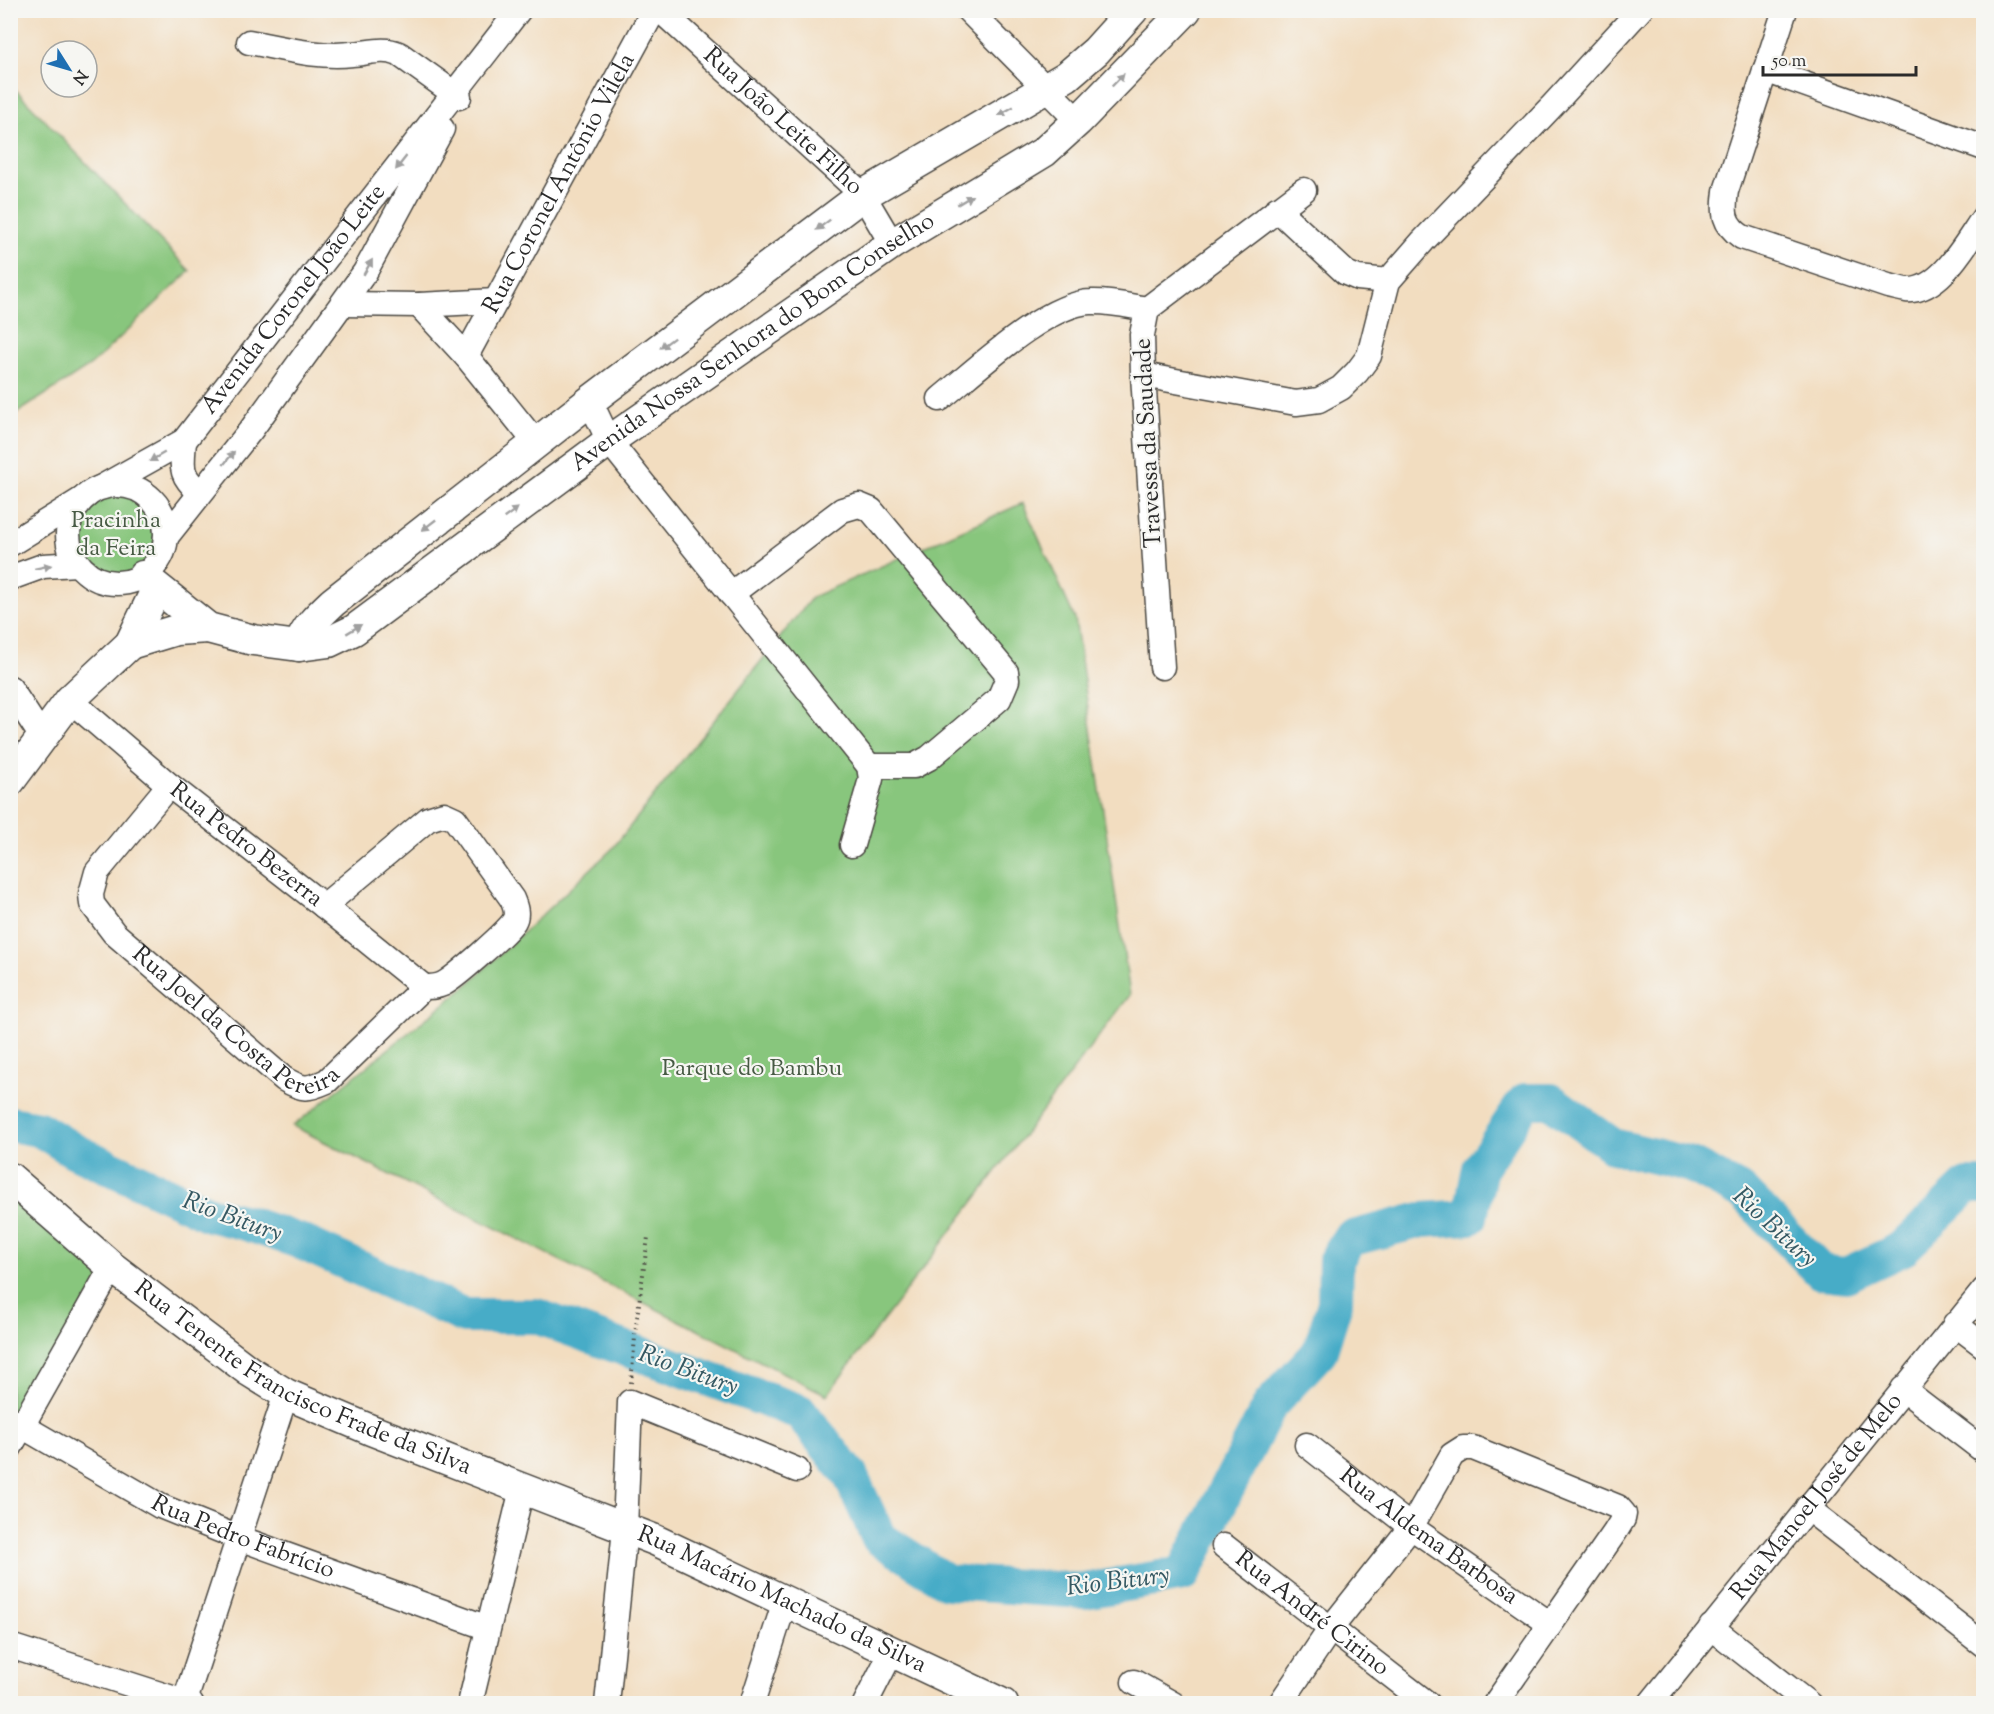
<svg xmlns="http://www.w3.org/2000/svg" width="1994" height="1714" viewBox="0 0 1994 1714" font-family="'Sorts Mill Goudy',serif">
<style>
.green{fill:#88c67d;stroke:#5a7854;stroke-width:1.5}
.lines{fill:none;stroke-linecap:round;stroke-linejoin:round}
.river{stroke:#47acc7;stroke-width:36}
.minor-casing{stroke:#494641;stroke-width:27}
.tertiary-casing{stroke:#494641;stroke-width:33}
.path{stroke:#494641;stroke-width:4;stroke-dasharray:1.5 4.5;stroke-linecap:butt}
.minor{stroke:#fff;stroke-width:24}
.tertiary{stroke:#fff;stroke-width:30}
.oneway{fill:#a0a0a0}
.labels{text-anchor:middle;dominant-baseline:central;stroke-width:4.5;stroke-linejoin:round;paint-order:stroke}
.street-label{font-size:24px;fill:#2b2b2b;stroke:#f6f6f2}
.park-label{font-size:24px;fill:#475a44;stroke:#f6f6f2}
.water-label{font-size:26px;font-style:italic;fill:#355862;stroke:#f6f6f2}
</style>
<rect width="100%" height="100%" fill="#f6f6f2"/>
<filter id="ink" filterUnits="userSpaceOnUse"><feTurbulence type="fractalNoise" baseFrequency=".0167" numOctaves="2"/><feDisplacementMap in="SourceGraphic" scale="12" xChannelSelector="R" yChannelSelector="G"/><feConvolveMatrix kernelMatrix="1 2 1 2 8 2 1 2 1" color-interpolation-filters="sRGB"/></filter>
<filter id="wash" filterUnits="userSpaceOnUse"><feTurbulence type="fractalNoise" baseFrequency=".008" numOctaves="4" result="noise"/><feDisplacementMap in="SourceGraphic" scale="24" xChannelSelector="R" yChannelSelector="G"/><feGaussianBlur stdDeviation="1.35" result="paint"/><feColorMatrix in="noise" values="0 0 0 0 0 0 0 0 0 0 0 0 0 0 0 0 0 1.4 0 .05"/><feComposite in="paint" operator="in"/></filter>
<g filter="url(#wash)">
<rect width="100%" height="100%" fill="#f2ddc0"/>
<g class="green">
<polygon points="11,85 190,271 91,365 11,417"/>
<circle cx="116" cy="534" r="43"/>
<polygon points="1023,503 1075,619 1130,995 827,1395 293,1126 465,987 612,849 812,597"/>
<polygon points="10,1181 106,1268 19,1418 10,1413"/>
</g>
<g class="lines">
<polyline class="river" points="10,1124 39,1129 73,1150 209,1214 246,1223 299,1241 465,1316 536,1316 800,1412 850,1475 879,1538 947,1582 1084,1591 1183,1574 1270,1405 1320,1351 1335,1303 1336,1260 1349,1239 1421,1220 1470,1217 1480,1168 1525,1101 1551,1101 1613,1146 1691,1165 1744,1193 1821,1272 1846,1275 1902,1249 1967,1186 1984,1186"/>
</g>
</g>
<g filter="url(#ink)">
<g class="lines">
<g class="minor-casing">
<g id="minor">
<path id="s1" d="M 660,10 L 863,195 L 892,244"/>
<polyline points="968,10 1078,121"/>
<path d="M 1785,10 L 1726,191 C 1723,213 1723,224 1742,237 L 1888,286 C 1894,287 1900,289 1906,290 C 1940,293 1967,241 1984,217"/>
<path d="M 249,42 C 282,48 318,58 352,54 C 369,53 383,47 399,54 L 459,97"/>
<polyline points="1765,70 1984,148"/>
<polyline points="1277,209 1346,273 1358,278 1388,281"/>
<polyline points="343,304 419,305 496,301"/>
<polyline points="419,305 466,356 536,443"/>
<path id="s2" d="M 466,356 L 654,10"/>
<polyline points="1143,375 1296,403 1319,400 1341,388 1357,372 1369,356 1388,281 1423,241 1553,105 1640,10"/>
<path d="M 940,399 C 975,371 1046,303 1091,302 C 1110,301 1129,306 1147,309"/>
<polyline points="590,401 609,441 869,766 871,779 852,845"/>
<path d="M 184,441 C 182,468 179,474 200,493"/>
<circle cx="117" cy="534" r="49"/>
<path id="s3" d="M 102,487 L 184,441 L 519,10"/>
<polyline points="166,537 251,430 365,272 442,129"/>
<polyline points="10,544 81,500"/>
<polyline points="10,578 43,566 77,564"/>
<polyline points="731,594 842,510 859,505 871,510 1006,672 1007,680 999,699 929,758 914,766 869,766"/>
<polyline points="1162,667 1143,375 1142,335 1147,309 1304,190"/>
<polyline points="10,688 42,737"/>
<path id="s4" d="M 70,700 L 169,785 L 324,906 L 424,987"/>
<path id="s5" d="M 169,785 L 97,872 L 91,894 L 92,904 L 114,933 L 284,1079 C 303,1090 307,1090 327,1081 L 424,987 C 431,987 437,987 443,984 C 455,978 507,932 514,921 C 518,914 515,906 512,899 L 455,819 L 444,814 L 428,819 L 324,906"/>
<polyline points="1955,1324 1984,1346"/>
<polyline points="1903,1389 1984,1451"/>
<path id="s6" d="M 10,1419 L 160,1506 L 239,1538 L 488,1628"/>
<path id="s7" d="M 1307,1445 L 1411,1527 L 1550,1624"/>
<polyline points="10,1447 112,1267"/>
<polyline points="1807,1508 1984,1645"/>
<path id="s8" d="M 1224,1546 L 1428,1704"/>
<polyline points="1711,1627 1809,1704"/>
<polyline points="10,1646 191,1704"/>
<polyline points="1134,1682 1173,1704"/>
<polyline points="184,1704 286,1394"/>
<polyline points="470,1704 522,1489"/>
<polyline points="607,1704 625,1529 630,1402 797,1470"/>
<polyline points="752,1704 785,1601"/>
<polyline points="865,1704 892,1651"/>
<polyline points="1280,1704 1331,1628 1411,1527 1452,1455 1463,1448 1473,1448 1618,1507 1624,1514 1623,1519 1615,1532 1495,1704"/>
<path id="s9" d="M 1650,1704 L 1984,1290"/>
</g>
</g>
<g class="tertiary-casing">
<g id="tertiary">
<path id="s10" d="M 143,576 L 208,628 L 253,640 L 299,646 L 329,642 L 354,630 L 609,441 L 892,244 L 1044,152 L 1078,121 L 1186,10"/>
<polyline points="130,644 176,630 208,628"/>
<path d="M 299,646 C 306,627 318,616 333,602 L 590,401 L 863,195 L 1067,76 L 1096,51 L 1133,10"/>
<polyline points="10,781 70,700 130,644 157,588"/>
<path id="s11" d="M 10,1178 L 112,1267 L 249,1371 L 286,1394 L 371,1430 L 655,1540 L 1003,1704"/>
</g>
</g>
<polyline class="path" points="631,1383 636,1326 648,1237"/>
<use href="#minor" class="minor"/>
<use href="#tertiary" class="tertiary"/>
</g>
<defs><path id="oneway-solid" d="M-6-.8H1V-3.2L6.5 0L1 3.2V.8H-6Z" transform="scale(1.5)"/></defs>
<g class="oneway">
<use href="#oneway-solid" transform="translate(1118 80) rotate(-46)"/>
<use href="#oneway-solid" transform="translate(1006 111) rotate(150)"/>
<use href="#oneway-solid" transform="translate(401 163) rotate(128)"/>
<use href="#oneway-solid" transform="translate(965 200) rotate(-31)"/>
<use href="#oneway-solid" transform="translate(823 225) rotate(143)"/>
<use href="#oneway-solid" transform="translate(368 267) rotate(-60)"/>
<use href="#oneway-solid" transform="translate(667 343) rotate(143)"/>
<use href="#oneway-solid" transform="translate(157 457) rotate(150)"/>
<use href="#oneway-solid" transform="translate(229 458) rotate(-51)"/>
<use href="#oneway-solid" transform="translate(511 513) rotate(-36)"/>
<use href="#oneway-solid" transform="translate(429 525) rotate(142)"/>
<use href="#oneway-solid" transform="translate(43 567) rotate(-12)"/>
<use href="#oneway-solid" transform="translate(354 629) rotate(-31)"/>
</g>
</g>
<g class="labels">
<g class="street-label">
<text stroke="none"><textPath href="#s1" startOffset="166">Rua João Leite Filho</textPath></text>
<text stroke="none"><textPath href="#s2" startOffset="196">Rua Coronel Antônio Vilela</textPath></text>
<text stroke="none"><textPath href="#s3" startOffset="273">Avenida Coronel João Leite</textPath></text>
<text stroke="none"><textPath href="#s10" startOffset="726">Avenida Nossa Senhora do Bom Conselho</textPath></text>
<text transform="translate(1149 443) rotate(-93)">Travessa da Saudade</text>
<text stroke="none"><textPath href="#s4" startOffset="228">Rua Pedro Bezerra</textPath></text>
<text stroke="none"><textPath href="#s5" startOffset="338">Rua Joel da Costa Pereira</textPath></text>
<text stroke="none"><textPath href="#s11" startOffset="358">Rua Tenente Francisco Frade da Silva</textPath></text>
<text stroke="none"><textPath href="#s9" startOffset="266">Rua Manoel José de Melo</textPath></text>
<text stroke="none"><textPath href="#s6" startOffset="262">Rua Pedro Fabrício</textPath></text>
<text stroke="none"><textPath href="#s7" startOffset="152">Rua Aldema Barbosa</textPath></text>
<text stroke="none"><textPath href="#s11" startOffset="888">Rua Macário Machado da Silva</textPath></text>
<text stroke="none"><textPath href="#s8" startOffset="111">Rua André Cirino</textPath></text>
</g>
<g class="park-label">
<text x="116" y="521">Pracinha<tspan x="116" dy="28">da Feira</tspan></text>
<text x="752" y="1069">Parque do Bambu</text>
</g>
<g class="water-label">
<text transform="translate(232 1218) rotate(20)">Rio Bitury</text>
<text transform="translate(1774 1228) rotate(43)">Rio Bitury</text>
<text transform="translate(688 1371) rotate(20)">Rio Bitury</text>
<text transform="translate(1118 1582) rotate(-7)">Rio Bitury</text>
</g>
</g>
<rect width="1994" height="1714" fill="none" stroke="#f6f6f2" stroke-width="36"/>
<g transform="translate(69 69) rotate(127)"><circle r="28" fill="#f6f6f2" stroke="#a5a5a2" stroke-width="1.5"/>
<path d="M0-4.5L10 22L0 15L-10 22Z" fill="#1f6fb2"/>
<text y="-9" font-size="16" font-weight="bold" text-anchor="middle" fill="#2b2b2b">N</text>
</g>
<path d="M1763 66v9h153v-9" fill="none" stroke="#2b2b2b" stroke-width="3"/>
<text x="1772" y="66" font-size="18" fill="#2b2b2b" stroke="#f6f6f2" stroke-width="4.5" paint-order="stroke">50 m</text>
</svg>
